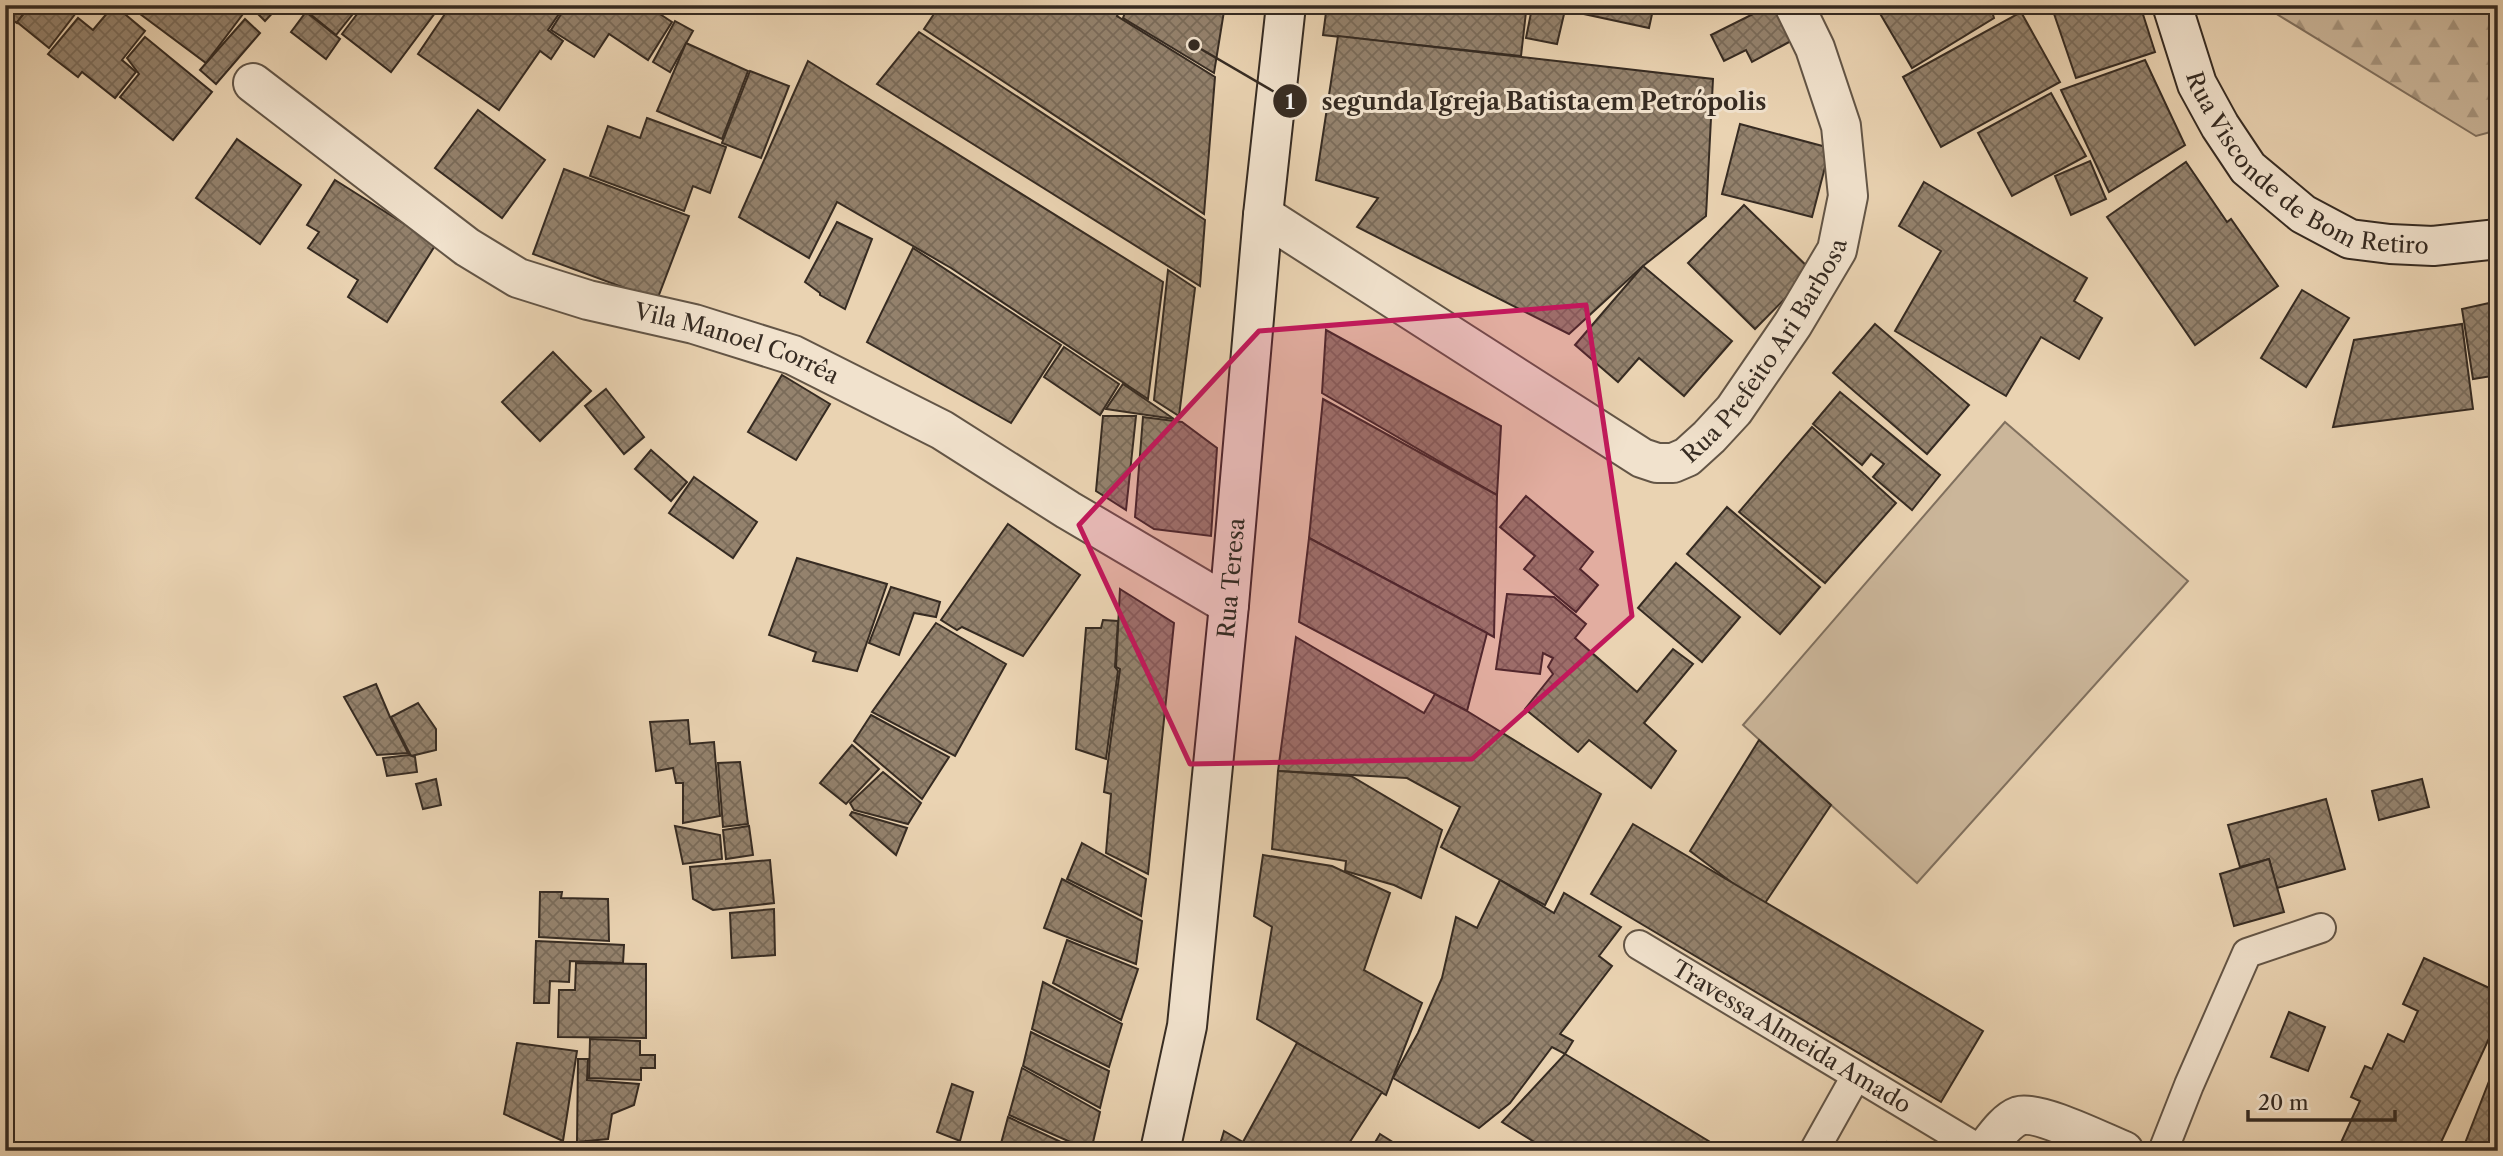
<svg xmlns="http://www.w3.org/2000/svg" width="2503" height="1156" viewBox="0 0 2503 1156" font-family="'Libre Caslon Text',serif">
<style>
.forest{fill:url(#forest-firs);stroke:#80705e;stroke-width:2}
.pitch{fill:#cbb69a;stroke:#80705e;stroke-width:2}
.building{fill:url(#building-cross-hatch);stroke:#362b22;stroke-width:2}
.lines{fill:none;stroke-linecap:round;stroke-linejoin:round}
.service-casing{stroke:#635546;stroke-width:32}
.minor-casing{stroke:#635546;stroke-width:42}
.secondary-casing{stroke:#362b22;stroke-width:42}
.service{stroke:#f1e2cd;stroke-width:28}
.minor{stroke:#f1e2cd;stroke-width:38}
.secondary{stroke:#f1e2cd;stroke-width:38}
.marked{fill:#c2185b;fill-opacity:0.2;stroke:#c2185b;stroke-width:5;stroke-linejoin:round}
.labels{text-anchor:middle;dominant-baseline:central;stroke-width:6;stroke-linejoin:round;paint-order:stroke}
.street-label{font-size:23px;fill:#362b22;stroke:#f1e2cd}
.leader{fill:none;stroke:#362b22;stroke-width:2.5}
.callout-dot{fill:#362b22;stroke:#f1e2cd;stroke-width:2.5}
.mark-label{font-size:21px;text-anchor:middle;font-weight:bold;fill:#fff}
.callout-label{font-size:24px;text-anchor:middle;font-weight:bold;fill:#362b22;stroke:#f1e2cd;stroke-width:6;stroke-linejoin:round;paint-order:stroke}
</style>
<defs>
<pattern id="forest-firs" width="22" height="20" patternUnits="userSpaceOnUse" patternTransform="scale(1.75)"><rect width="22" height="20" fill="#cbb69a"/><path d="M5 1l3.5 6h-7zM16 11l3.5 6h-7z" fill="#a6947d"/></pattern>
<pattern id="building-cross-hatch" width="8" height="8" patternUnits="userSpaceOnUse" patternTransform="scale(1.75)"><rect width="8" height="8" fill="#94826d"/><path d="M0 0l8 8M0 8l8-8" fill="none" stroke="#7a6b59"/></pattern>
</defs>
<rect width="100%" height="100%" fill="#ead3b2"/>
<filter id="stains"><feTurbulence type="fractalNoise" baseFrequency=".00286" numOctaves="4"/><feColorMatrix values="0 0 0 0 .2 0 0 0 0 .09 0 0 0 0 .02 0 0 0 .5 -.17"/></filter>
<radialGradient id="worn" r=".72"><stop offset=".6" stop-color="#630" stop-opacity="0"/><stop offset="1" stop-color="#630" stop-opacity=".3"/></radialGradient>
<polygon class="forest" points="2276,5 2498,5 2498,130 2476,136 2275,13"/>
<polygon class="pitch" points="2005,422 2188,581 1917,883 1743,725"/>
<g class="building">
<polygon points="5,5 29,5 17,23 5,15"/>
<polygon points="31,5 82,5 49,48 17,22"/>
<polygon points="114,5 145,31 122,60 136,72 115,98 82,72 78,77 48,54 78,18 93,30"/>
<polygon points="128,5 231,5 243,14 206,63"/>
<polygon points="249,5 280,5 265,21"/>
<polygon points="299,5 360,5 336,35"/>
<polygon points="364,5 441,5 391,72 342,34"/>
<polygon points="451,5 486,5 499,14 506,5 565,5 548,30 563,41 551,59 540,51 499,110 418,54"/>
<polygon points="567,5 646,5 672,22 648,60 609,34 594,57 551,30"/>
<polygon points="940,5 1122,5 1117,16 1215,77 1204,214 924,29"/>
<polygon points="1128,5 1225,5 1214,73 1123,18"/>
<polygon points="1327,5 1459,5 1526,12 1521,56 1323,35"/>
<polygon points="1492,5 1654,5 1649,28 1565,10 1557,44 1526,38 1531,13"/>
<polygon points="1771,5 1773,5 1791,41 1752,62 1746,50 1724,61 1711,35"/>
<polygon points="1875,5 1990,5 1994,18 1912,68"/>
<polygon points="2051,5 2140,5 2155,52 2076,78"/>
<polygon points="306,12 340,39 326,59 291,32"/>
<polygon points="2021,12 2060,82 1941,147 1903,77"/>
<polygon points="245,19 260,33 216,84 200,70"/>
<polygon points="675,21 693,31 670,72 653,62"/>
<polygon points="919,32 1205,220 1200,286 877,84"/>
<polygon points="1338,36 1713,79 1706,216 1643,266 1569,334 1357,227 1378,198 1316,180"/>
<polygon points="145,37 212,92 173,140 120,97 139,74 127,58"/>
<polygon points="686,43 748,71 722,139 657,111"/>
<polygon points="2145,60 2185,145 2109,192 2061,90"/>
<polygon points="808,61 1163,282 1148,399 951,268 837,202 809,258 739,217"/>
<polygon points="750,71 789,86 761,158 722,143"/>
<polygon points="2051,93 2086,156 2012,196 1978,133"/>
<polygon points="478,110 545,160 502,218 435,168"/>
<polygon points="647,118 726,147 710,193 693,186 684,211 590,176 608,126 640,138"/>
<polygon points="1740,124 1830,148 1812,217 1722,194"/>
<polygon points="237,139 301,185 260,244 196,198"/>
<polygon points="2090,161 2106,199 2071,215 2055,176"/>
<polygon points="2186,162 2227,222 2231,219 2278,286 2195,345 2107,217"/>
<polygon points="564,169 689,216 657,300 533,254"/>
<polygon points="335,180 436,244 387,322 348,297 358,280 308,248 319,232 307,225"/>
<polygon points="1924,182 2087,278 2074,301 2102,318 2079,359 2041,337 2006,396 1895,331 1941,251 1899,226"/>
<polygon points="1744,205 1812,271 1755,329 1688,263"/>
<polygon points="837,222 872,239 845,309 820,295 820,293 805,282"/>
<polygon points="913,248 1061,345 1011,423 867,342"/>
<polygon points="1643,266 1732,341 1684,396 1639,358 1618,382 1575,345"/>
<polygon points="1168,270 1195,288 1179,416 1154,400"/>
<polygon points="2302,290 2349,318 2306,387 2261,358"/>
<polygon points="2498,301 2498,375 2473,379 2462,309"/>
<polygon points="1875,324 1969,405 1927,454 1833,373"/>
<polygon points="2462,324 2473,409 2333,427 2354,340"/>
<polygon points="1326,330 1501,426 1497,495 1322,393"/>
<polygon points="1064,347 1119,384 1100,415 1044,377"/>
<polygon points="553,352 591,391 540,441 502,402"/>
<polygon points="782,375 830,404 796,460 748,432"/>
<polygon points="1123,384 1174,419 1106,409"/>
<polygon points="606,389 644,437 624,454 585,406"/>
<polygon points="1840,392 1940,475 1912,510 1873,477 1884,464 1871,454 1862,465 1813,424"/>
<polygon points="1323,399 1497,495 1494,637 1309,538"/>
<polygon points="1103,416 1136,416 1126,510 1096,491"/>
<polygon points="1143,417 1182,422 1217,448 1211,536 1154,529 1135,517"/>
<polygon points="1812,427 1896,503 1825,583 1739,512"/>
<polygon points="651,450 687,482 671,501 635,469"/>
<polygon points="694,477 757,522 733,558 669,513"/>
<polygon points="1526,496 1593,552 1580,569 1598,585 1576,612 1524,569 1535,556 1500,527"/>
<polygon points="1727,507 1820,587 1780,634 1687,554"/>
<polygon points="1008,524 1080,575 1023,656 962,627 957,630 941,620"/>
<polygon points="1309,538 1487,633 1467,711 1299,622"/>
<polygon points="797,558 887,584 857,671 813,661 816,652 769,635"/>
<polygon points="1676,563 1740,617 1702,662 1638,608"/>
<polygon points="891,587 940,602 936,617 914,613 899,655 869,643"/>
<polygon points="1120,589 1174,623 1148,874 1106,853 1111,794 1104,792 1120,669 1116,667"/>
<polygon points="1507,594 1554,597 1586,624 1575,638 1637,692 1673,649 1693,664 1644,723 1676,751 1651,788 1589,740 1578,752 1525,709 1553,674 1548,667 1553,658 1543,653 1540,674 1496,669"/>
<polygon points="1103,620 1118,621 1115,667 1118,671 1106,759 1076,749 1086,628 1101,628"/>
<polygon points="936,623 1006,664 955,756 872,712"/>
<polygon points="1296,637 1424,713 1435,694 1467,711 1601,794 1545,905 1441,847 1460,807 1407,778 1278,771"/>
<polygon points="376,684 390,717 408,753 377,755 344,697"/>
<polygon points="418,703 436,729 436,750 411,756 391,717"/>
<polygon points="871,715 949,757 922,799 854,741"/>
<polygon points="688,720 690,744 714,742 720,816 683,823 683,783 676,783 673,768 656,771 650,722"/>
<polygon points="1759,740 1831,805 1763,906 1690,851"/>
<polygon points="852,745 879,769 846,804 820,783"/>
<polygon points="409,755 415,757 417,772 387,776 383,758"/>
<polygon points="740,762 748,824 723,827 718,763"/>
<polygon points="1278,771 1351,776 1442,830 1421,898 1394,885 1345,871 1346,861 1272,849"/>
<polygon points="883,772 921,803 908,824 854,810 850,803"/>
<polygon points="436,779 441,805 423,809 416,784"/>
<polygon points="2422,779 2429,807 2379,820 2372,791"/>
<polygon points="2326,799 2345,869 2277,888 2269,859 2240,867 2228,825"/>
<polygon points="852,812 907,828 896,855 850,815"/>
<polygon points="1633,824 1983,1031 1941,1102 1591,894"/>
<polygon points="675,826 720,835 722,859 683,864"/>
<polygon points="749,826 753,855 726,859 723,830"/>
<polygon points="1082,843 1146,879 1141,916 1067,879"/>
<polygon points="1263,855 1332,866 1390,893 1364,970 1422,1003 1386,1095 1257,1019 1272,927 1254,916"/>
<polygon points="2269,859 2284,912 2234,926 2220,874"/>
<polygon points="770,860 774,903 713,910 693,899 690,867"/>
<polygon points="1062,879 1142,921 1136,964 1044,928"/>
<polygon points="1500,880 1554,913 1564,893 1621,927 1599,956 1612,966 1560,1034 1573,1041 1565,1054 1552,1047 1510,1103 1479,1128 1393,1078 1418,1033 1442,978 1456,917 1477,928"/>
<polygon points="540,892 562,892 561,898 608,899 609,941 539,937"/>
<polygon points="774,909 775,955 732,958 730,913"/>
<polygon points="1067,940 1138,969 1121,1020 1053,983"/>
<polygon points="536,941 624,945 623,963 570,961 569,982 550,981 549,1003 534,1003"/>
<polygon points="2424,958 2498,992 2498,1019 2437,1151 2342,1151 2338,1149 2360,1101 2351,1097 2365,1066 2372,1069 2388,1034 2404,1042 2418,1011 2403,1004"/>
<polygon points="576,963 646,964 646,1038 558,1037 559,990 575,990"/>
<polygon points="1043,982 1122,1024 1109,1067 1032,1029"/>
<polygon points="2289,1012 2325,1027 2308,1071 2271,1057"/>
<polygon points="1031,1032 1109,1071 1100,1108 1023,1066"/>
<polygon points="590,1039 640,1041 640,1055 655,1055 655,1068 641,1068 641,1080 589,1078"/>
<polygon points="517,1043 577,1051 563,1141 504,1114"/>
<polygon points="1297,1043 1382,1092 1344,1151 1258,1151 1243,1142"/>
<polygon points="1565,1054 1725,1151 1549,1151 1502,1122"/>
<polygon points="2498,1058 2498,1151 2462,1151"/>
<polygon points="578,1059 588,1059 587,1080 639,1084 634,1105 612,1114 608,1139 577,1142"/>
<polygon points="1022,1068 1100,1112 1091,1151 1009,1115"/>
<polygon points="952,1084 973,1092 960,1141 937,1132"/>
<polygon points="1008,1117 1080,1151 999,1151"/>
<polygon points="1224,1131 1243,1142 1258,1151 1218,1151"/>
<polygon points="1380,1134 1407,1151 1370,1151"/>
<polygon points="586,1141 599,1151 580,1151"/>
<polygon points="1887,1142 1905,1151 1883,1151"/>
</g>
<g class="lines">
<g class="service-casing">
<g id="service">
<path id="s1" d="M 1639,945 L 1982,1151"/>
<polyline points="1814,1151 1856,1076"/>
<polyline points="2163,1151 2189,1085 2247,953 2321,928"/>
</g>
</g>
<g class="minor-casing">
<g id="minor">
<path id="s2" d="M 253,83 L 467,247 L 518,278 L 588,300 L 694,324 L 793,355 L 942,430 L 1068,510 L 1229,605"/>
<path id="s3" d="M 1263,215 L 1642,458 L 1657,463 L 1673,463 L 1687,457 L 1709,437 L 1734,410 L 1793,324 L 1837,250 L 1848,196 L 1841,126 L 1815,48 L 1794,5"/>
<path d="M 1984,1151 C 1993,1140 2005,1121 2019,1116 C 2038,1110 2104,1143 2124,1151"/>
</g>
</g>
<g class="secondary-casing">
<g id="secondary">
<path id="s4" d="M 2172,5 L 2197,84 L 2220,126 L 2248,168 L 2303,214 L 2350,239 L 2390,244 L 2433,246 L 2498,239"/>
<path id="s5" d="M 1160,1151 L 1187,1026 L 1229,605 L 1263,215 L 1286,5"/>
</g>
</g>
<use href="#service" class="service"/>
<use href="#minor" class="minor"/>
<use href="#secondary" class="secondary"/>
</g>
<path class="marked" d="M 1586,305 L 1632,616 L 1472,759 L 1190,764 L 1079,525 L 1259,331 Z"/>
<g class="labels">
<g class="street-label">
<text stroke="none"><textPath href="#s4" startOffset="228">Rua Visconde de Bom Retiro</textPath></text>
<text stroke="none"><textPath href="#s3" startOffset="630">Rua Prefeito Ari Barbosa</textPath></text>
<text stroke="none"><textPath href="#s2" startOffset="558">Vila Manoel Corrêa</textPath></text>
<text stroke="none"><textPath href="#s5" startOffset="578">Rua Teresa</textPath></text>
<text stroke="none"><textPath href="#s1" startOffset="178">Travessa Almeida Amado</textPath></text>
</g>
</g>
<path class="leader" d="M1194 45L1290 101"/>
<g class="callout-dot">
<circle cx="1194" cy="45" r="7"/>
<circle cx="1290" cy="101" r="18"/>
</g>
<g class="mark-label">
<text x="1290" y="109">1</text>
</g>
<g class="callout-label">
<text x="1544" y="110">segunda Igreja Batista em Petrópolis</text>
</g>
<rect width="2503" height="1156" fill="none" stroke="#ead3b2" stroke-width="28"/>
<rect x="7" y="7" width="2489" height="1142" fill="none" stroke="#362b22" stroke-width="3.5"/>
<rect x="14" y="14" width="2475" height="1128" fill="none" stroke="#362b22" stroke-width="2"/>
<path d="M2248 1110v10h147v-10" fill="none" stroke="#362b22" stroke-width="3.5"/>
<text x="2258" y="1110" font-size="21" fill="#362b22" stroke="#f1e2cd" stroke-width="5" paint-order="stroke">20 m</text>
<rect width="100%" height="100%" filter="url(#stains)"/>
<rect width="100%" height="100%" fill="url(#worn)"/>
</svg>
